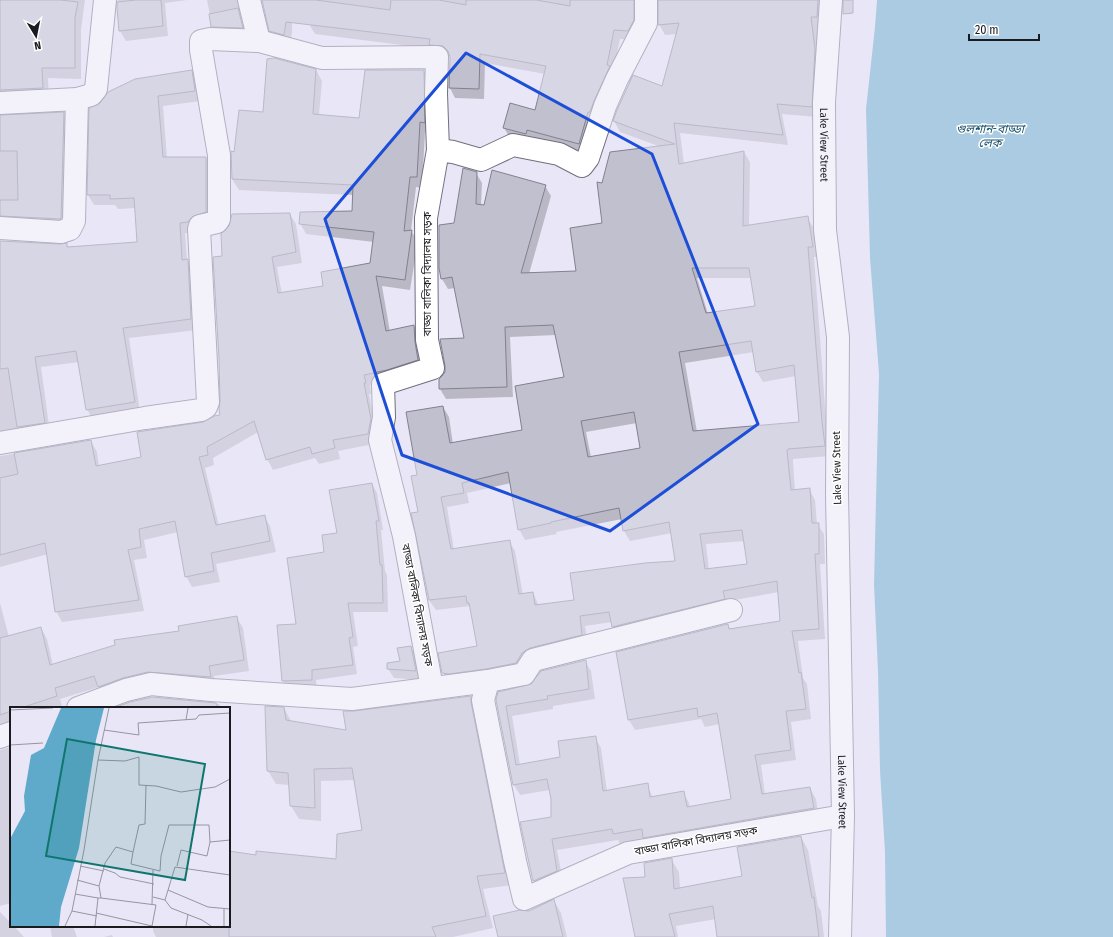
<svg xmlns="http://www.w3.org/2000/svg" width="1113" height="937" viewBox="0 0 1113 937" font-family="'Fira Sans Condensed','Noto Sans Bengali',sans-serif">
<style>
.water{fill:#5fa9ca}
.shadow{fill:#0003;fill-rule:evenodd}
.building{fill:#c1c0cf;stroke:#82818f;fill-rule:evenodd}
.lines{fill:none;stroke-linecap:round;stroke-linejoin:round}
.minor-casing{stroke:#716f7e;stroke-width:24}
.minor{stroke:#fff;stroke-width:22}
.marked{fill:none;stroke:#1d4ed8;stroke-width:3;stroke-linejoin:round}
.labels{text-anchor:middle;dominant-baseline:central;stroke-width:3;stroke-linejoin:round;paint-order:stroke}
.street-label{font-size:11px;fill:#1a1a1f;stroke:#fff}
.water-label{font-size:12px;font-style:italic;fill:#1e5870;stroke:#fff}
.inset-road{fill:none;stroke:#9695a1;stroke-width:1}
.view{fill:#0f766e;fill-opacity:0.15;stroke:#0f766e;stroke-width:2}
.inset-edge{fill:none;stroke:#1a1a1f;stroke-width:2}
</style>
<rect width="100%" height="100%" fill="#e9e7f7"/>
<polygon class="water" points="877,0 1113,0 1113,937 886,937 885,852 880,771 878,671 874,585 879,374 870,258 866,109 875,27"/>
<g class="shadow">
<polygon points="0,0 85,0 81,30 81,79 48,78 49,99 0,103"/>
<polygon points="118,0 187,0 165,3 168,36 126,41 120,31"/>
<polygon points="207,0 247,0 248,37 218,36 212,26"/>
<polygon points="263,0 292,0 292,33 290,44 276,41 270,30"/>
<polygon points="314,0 644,0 634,40 620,39 613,74 585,153 532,140 510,138 504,128 536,111 545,74 485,63 484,99 455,98 450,88 450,56 436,54 433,49 315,34 309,24"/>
<path d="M 659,0 L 824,0 L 823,27 L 817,28 L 821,60 L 817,117 L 782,114 L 788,145 L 680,133 L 684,164 L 744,152 L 750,162 L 749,226 L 807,217 L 813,227 L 818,257 L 814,257 L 827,433 L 830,456 L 793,459 L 793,462 L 795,491 L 809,489 L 815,500 L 817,524 L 824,534 L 825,564 L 820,564 L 825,639 L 798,641 L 803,678 L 807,684 L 811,719 L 791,722 L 796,760 L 761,765 L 765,795 L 810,788 L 816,799 L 819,819 L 645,839 L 620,844 L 618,840 L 557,850 L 563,881 L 540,891 L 534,881 L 521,823 L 552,818 L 550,790 L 520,795 L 514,785 L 497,700 L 585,661 L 591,671 L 595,699 L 553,706 L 553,709 L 512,716 L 520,765 L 561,758 L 595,737 L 601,748 L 607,791 L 647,785 L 653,798 L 683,792 L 689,803 L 690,808 L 732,800 L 720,724 L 705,727 L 701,719 L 635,730 L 629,720 L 617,653 L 728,625 L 731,630 L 781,622 L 779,592 L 729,601 L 619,637 L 613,627 L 612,622 L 585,626 L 588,645 L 528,664 L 449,683 L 443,673 L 478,647 L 470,606 L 436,610 L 429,600 L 419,513 L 418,475 L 443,407 L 449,417 L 453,444 L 523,431 L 565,378 L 556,335 L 510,337 L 513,397 L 446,399 L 440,389 L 443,377 L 466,339 L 456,288 L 448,289 L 442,279 L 455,224 L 476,173 L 482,183 L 481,205 L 484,206 L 545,186 L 551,196 L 529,274 L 577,272 L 603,224 L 603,184 L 661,147 L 620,132 L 614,121 L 663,87 L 677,34 L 665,35 L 659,24 ZM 697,278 L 751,278 L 756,307 L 708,314 ZM 754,352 L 757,372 L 763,382 L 796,376 L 800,423 L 697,432 L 685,363 ZM 637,423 L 642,449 L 591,457 L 586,432 ZM 511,483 L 519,529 L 525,540 L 557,534 L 556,532 L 622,519 L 624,531 L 630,541 L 672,533 L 676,562 L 576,601 L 539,606 L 533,593 L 523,595 L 515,551 L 509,541 L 454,550 L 447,507 L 469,503 L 467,493 ZM 745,541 L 748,565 L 709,570 L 706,544 Z"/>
<polygon points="316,70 322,81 319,115 360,119 424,71 430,81 430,133 425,132 422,188 416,187 411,231 418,241 410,290 382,286 390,332 414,326 420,337 424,370 393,380 370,385 371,394 369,394 376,431 374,444 338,451 340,459 319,464 315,458 273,470 267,459 258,432 213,458 214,465 205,468 219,526 264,516 270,526 276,552 216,564 220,582 192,587 186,576 178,532 144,540 147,558 134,560 144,611 62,622 56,611 48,554 0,567 0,456 91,441 97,452 99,466 142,457 203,423 221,416 223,257 290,214 296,224 302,263 277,267 282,294 325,287 371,264 374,242 306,234 300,223 353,212 354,195 239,190 232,179 235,153 264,113"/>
<polygon points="191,72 197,82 201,101 163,106 167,158 206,158 212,168 212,222 194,233 185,233 187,260 194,271 197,330 129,338 140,412 93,420 87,409 79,362 41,367 50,433 0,443 0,242 66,244 68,248 138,243 136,208 118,209 115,205 94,205 88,195 90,109"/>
<polygon points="64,113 70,124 67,229 0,228 0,116"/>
<polygon points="372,484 377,493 383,530 381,530 385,571 387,575 388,612 353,612 358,646 353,647 357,674 316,680 317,689 288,690 283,681 278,626 298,625 325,553"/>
<polygon points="0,603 9,637 41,628 47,639 53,665 237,618 243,628 249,671 214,676 217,688 105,697 99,687 60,699 62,707 58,708 11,708 11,732 0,737"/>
<polygon points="411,647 416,656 421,680 394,678 388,669 401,661"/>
<polygon points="471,697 478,710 511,885 483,889 493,928 453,937 156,937 153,931 153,926 229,926 229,852 257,856 337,860 363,830 355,780 321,781 321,821 299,819 291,806 290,785 276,784 268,771 284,708 291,721 347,731 354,712"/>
<polygon points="152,698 219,704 221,708 116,708"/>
<polygon points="11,747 11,903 0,906 0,750"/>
<polygon points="801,837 808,850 818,906 821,911 824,937 718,937 716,919 676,926 678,937 636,937 646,878 671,859 679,872 680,888 743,877"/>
<polygon points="554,901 561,913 567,937 499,937 529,912"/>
<polygon points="0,912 11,923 11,926 14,926 24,937 0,937"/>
<polygon points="50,926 73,926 77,937 52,937"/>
<polygon points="112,935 113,937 104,937"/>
</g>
<g class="building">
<polygon points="0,0 60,0 78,2 75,18 75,68 42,68 43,88 0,90"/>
<polygon points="136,0 161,0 163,26 119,31 117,8 117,2"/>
<polygon points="262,0 316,0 390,10 391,0 439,0 466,5 466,0 536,0 570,6 570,0 634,0 634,20 628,31 614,30 607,65 610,66 594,101 590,112 588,112 579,144 527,130 526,134 503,128 510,103 535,110 546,66 480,54 479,89 449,88 450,57 448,51 443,46 429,45 430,39 286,22 284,35 269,31"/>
<path d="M 658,0 L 818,0 L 817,17 L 811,17 L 815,49 L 812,107 L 777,104 L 783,135 L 674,123 L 679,164 L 744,151 L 743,226 L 808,216 L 813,247 L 808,247 L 822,422 L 825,446 L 788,449 L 787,451 L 791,490 L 810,488 L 812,523 L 819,523 L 819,554 L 815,554 L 819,629 L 792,631 L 799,673 L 801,672 L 806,709 L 786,711 L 791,750 L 755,755 L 762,794 L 810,787 L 814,808 L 643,838 L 642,829 L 613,834 L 612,829 L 552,839 L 557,871 L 533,881 L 520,822 L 551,817 L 551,799 L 547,779 L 513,785 L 496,700 L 498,692 L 531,684 L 541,671 L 586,660 L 589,689 L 547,696 L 548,699 L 506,706 L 516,765 L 560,757 L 558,741 L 596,736 L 603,791 L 648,783 L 650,797 L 684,791 L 687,807 L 731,799 L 717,713 L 698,717 L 697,708 L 628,720 L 616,652 L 728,624 L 729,629 L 780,621 L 777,581 L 723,591 L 725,599 L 612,627 L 609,612 L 580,616 L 582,635 L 530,648 L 522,653 L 516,663 L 486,669 L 449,674 L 442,673 L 438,653 L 477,646 L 469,603 L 467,603 L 466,596 L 429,600 L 411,513 L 418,512 L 411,476 L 417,475 L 406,412 L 443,406 L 450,443 L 522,430 L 515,386 L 564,377 L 553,325 L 505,327 L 507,387 L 439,389 L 439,379 L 442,376 L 445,372 L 445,366 L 440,339 L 464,338 L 452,277 L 441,279 L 439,268 L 439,225 L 454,223 L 463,168 L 477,172 L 476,204 L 484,205 L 492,170 L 546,185 L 521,273 L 576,271 L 570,228 L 602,223 L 597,182 L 602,183 L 610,152 L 675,144 L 613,121 L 617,110 L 633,75 L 662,86 L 679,23 L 658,25 ZM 692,268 L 749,268 L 755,306 L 706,313 ZM 751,341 L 756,372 L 794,365 L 799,422 L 693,431 L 679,352 ZM 634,412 L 640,448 L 588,457 L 581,421 ZM 508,472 L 518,530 L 551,523 L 551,522 L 619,508 L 623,531 L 669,522 L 675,561 L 645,563 L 570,573 L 574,600 L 535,605 L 533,592 L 519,594 L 510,540 L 451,549 L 441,497 L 464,493 L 462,483 ZM 742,530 L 747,564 L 705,569 L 700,534 Z"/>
<polygon points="843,0 853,0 853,13 843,14"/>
<polygon points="238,8 243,28 211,27 209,14"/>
<polygon points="274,58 316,69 313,114 359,118 365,70 424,70 425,123 420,122 417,177 410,177 404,231 412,230 405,280 376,276 386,331 414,325 415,342 418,360 387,370 364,375 366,383 364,383 371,419 368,434 333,440 335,448 312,454 310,447 266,460 254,421 207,447 208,455 199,457 216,525 265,515 270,541 211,553 214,571 185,577 175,521 139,529 141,547 128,550 139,600 55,612 45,543 0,555 0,478 18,474 14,453 91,440 96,466 141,457 137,432 203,422 214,416 220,415 219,409 220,401 219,359 213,257 222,256 221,234 229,226 232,214 290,213 296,252 272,257 278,293 323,286 321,272 370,263 374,232 299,224 300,212 352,211 353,185 232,179 231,151 234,152 239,110 263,112 267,59"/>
<polygon points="192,70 195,91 158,96 163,157 206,157 206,212 192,217 188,222 180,223 182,260 188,259 191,319 123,328 135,402 86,410 76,351 35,357 45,423 17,427 8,368 0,369 0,241 60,244 67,243 67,247 137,242 134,198 110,199 110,195 87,195 89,108 100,103 108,92 135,79"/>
<polygon points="64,112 61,219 0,216 0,200 18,200 17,151 0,151 0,115"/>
<polygon points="372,483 379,521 376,521 380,565 382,565 383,603 348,603 353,637 349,638 353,665 312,670 312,680 282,681 277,625 296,624 287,558 324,552 322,535 337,533 329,490"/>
<polygon points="237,616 244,660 209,666 211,677 148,672 123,678 98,687 94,676 55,688 57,696 21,708 11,708 11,711 0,715 0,638 41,627 50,665 115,645 114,640 179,631 178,626"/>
<polygon points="411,646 416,671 387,669 387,663 400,661 397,648"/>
<polygon points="471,696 471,702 505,873 477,876 486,916 432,927 436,937 229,937 229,851 256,855 256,851 336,859 337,834 362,830 352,768 314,769 315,808 290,806 288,773 267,771 265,706 284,707 286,720 346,730 343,711 354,711"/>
<polygon points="152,697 216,703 218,708 114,708 130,702"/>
<polygon points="801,836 812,898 814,897 819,937 717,937 713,906 669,914 675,937 635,937 623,878 645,877 644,863 672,858 674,889 742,876 737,847"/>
<polygon points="554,899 563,937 498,937 493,916 520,910 529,911"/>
</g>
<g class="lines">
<g class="minor-casing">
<g id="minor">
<polyline points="249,0 259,41"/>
<path id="s1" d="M 831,0 L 824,102 L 825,230 L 838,337 L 837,494 L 843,816 L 840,937"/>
<polyline points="0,103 77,99 91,95 96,89 105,0"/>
<polyline points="0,228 61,232 70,229 74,221 77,99"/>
<polyline points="0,443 145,418 201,410 206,407 208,402 199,229 200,226 217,222 219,219 219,155 201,50 201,41 210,39 259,41 322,58 437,57 436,94 438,150"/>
<polyline points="488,681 524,674 533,660 731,610"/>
<polyline points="432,688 404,536 380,440 384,417 383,384 433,368 427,340 426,218 438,150 453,152 481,160 513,145 559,154 582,166 588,158 605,106 617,79 646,23 646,0"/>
<polyline points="78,708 126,690 151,684 211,690 352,699 488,681 483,700 515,861 524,899 628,853 843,816"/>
<polyline points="0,737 11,733"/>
</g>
</g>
<use href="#minor" class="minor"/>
</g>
<path d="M0 0H1113V937H0ZM 466,53 L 652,154 L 758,424 L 610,531 L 402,455 L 325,219 Z" fill="#e9e7f7" fill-opacity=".55" fill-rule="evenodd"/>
<path class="marked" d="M 466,53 L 652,154 L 758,424 L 610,531 L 402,455 L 325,219 Z"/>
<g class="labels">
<g class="street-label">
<text stroke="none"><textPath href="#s1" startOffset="145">Lake View Street</textPath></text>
<text transform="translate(427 274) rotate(-90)">বাড্ডা বালিকা বিদ্যালয় সড়ক</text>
<text transform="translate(837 468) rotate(-91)">Lake View Street</text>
<text transform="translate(417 605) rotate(79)">বাড্ডা বালিকা বিদ্যালয় সড়ক</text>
<text stroke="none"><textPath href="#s1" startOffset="793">Lake View Street</textPath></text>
<text transform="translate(696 841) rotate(-10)">বাড্ডা বালিকা বিদ্যালয় সড়ক</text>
</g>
<g class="water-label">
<text x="990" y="129">গুলশান-বাড্ডা<tspan x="990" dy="14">লেক</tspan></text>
</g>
</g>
<g transform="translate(10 707)">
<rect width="220" height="220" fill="#e9e7f7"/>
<path d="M 51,1 L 94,1 L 86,33 L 69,141 L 51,200 L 49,219 L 0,219 L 0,132 L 15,104 L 14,89 L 21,48 L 34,41 Z" fill="#5fa9ca"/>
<path class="inset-road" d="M 0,3 L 43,1M 176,13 L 178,1M 94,23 L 129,28 L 128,16 L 186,12 L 189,8 L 220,6M 0,38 L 33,36M 88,53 L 115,54 L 129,50 L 129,78 L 146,79 L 171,85 L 205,80 L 220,72M 123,145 L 121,157 L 150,164 L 151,149 L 159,118 L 199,118 L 200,135 L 220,133M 70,159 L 94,164M 167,159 L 171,143 L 197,149 L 200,135M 94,162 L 105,166 L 110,170 L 144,177M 67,173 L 89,179M 158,183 L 198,200 L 220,202M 65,187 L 88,191M 143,190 L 155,193 L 161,201 L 192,213 L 201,219M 91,191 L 146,198 L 142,219M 155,193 L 165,160 L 220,168M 142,197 L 143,163M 62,204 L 87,209M 86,206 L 142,219M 55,219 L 62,204 L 74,143 L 88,53 L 99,1M 85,219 L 88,191 L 91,191 L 89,179 L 95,156 L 106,140 L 123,145 L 129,118 L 135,117 L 136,78M 176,219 L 178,207M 214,219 L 214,202"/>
<path class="view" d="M 57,32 L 195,57 L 175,173 L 36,149 Z"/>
<rect width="220" height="220" class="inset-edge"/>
</g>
<g transform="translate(36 36) rotate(170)" stroke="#ffffff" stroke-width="3" paint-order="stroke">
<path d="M0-3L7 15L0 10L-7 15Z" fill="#1a1a1f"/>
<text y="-6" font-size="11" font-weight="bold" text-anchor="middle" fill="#1a1a1f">N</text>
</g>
<path d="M969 34v6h70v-6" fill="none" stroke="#1a1a1f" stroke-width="2"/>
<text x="975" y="34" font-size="12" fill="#1a1a1f" stroke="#ffffff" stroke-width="3" paint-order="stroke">20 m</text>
</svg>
